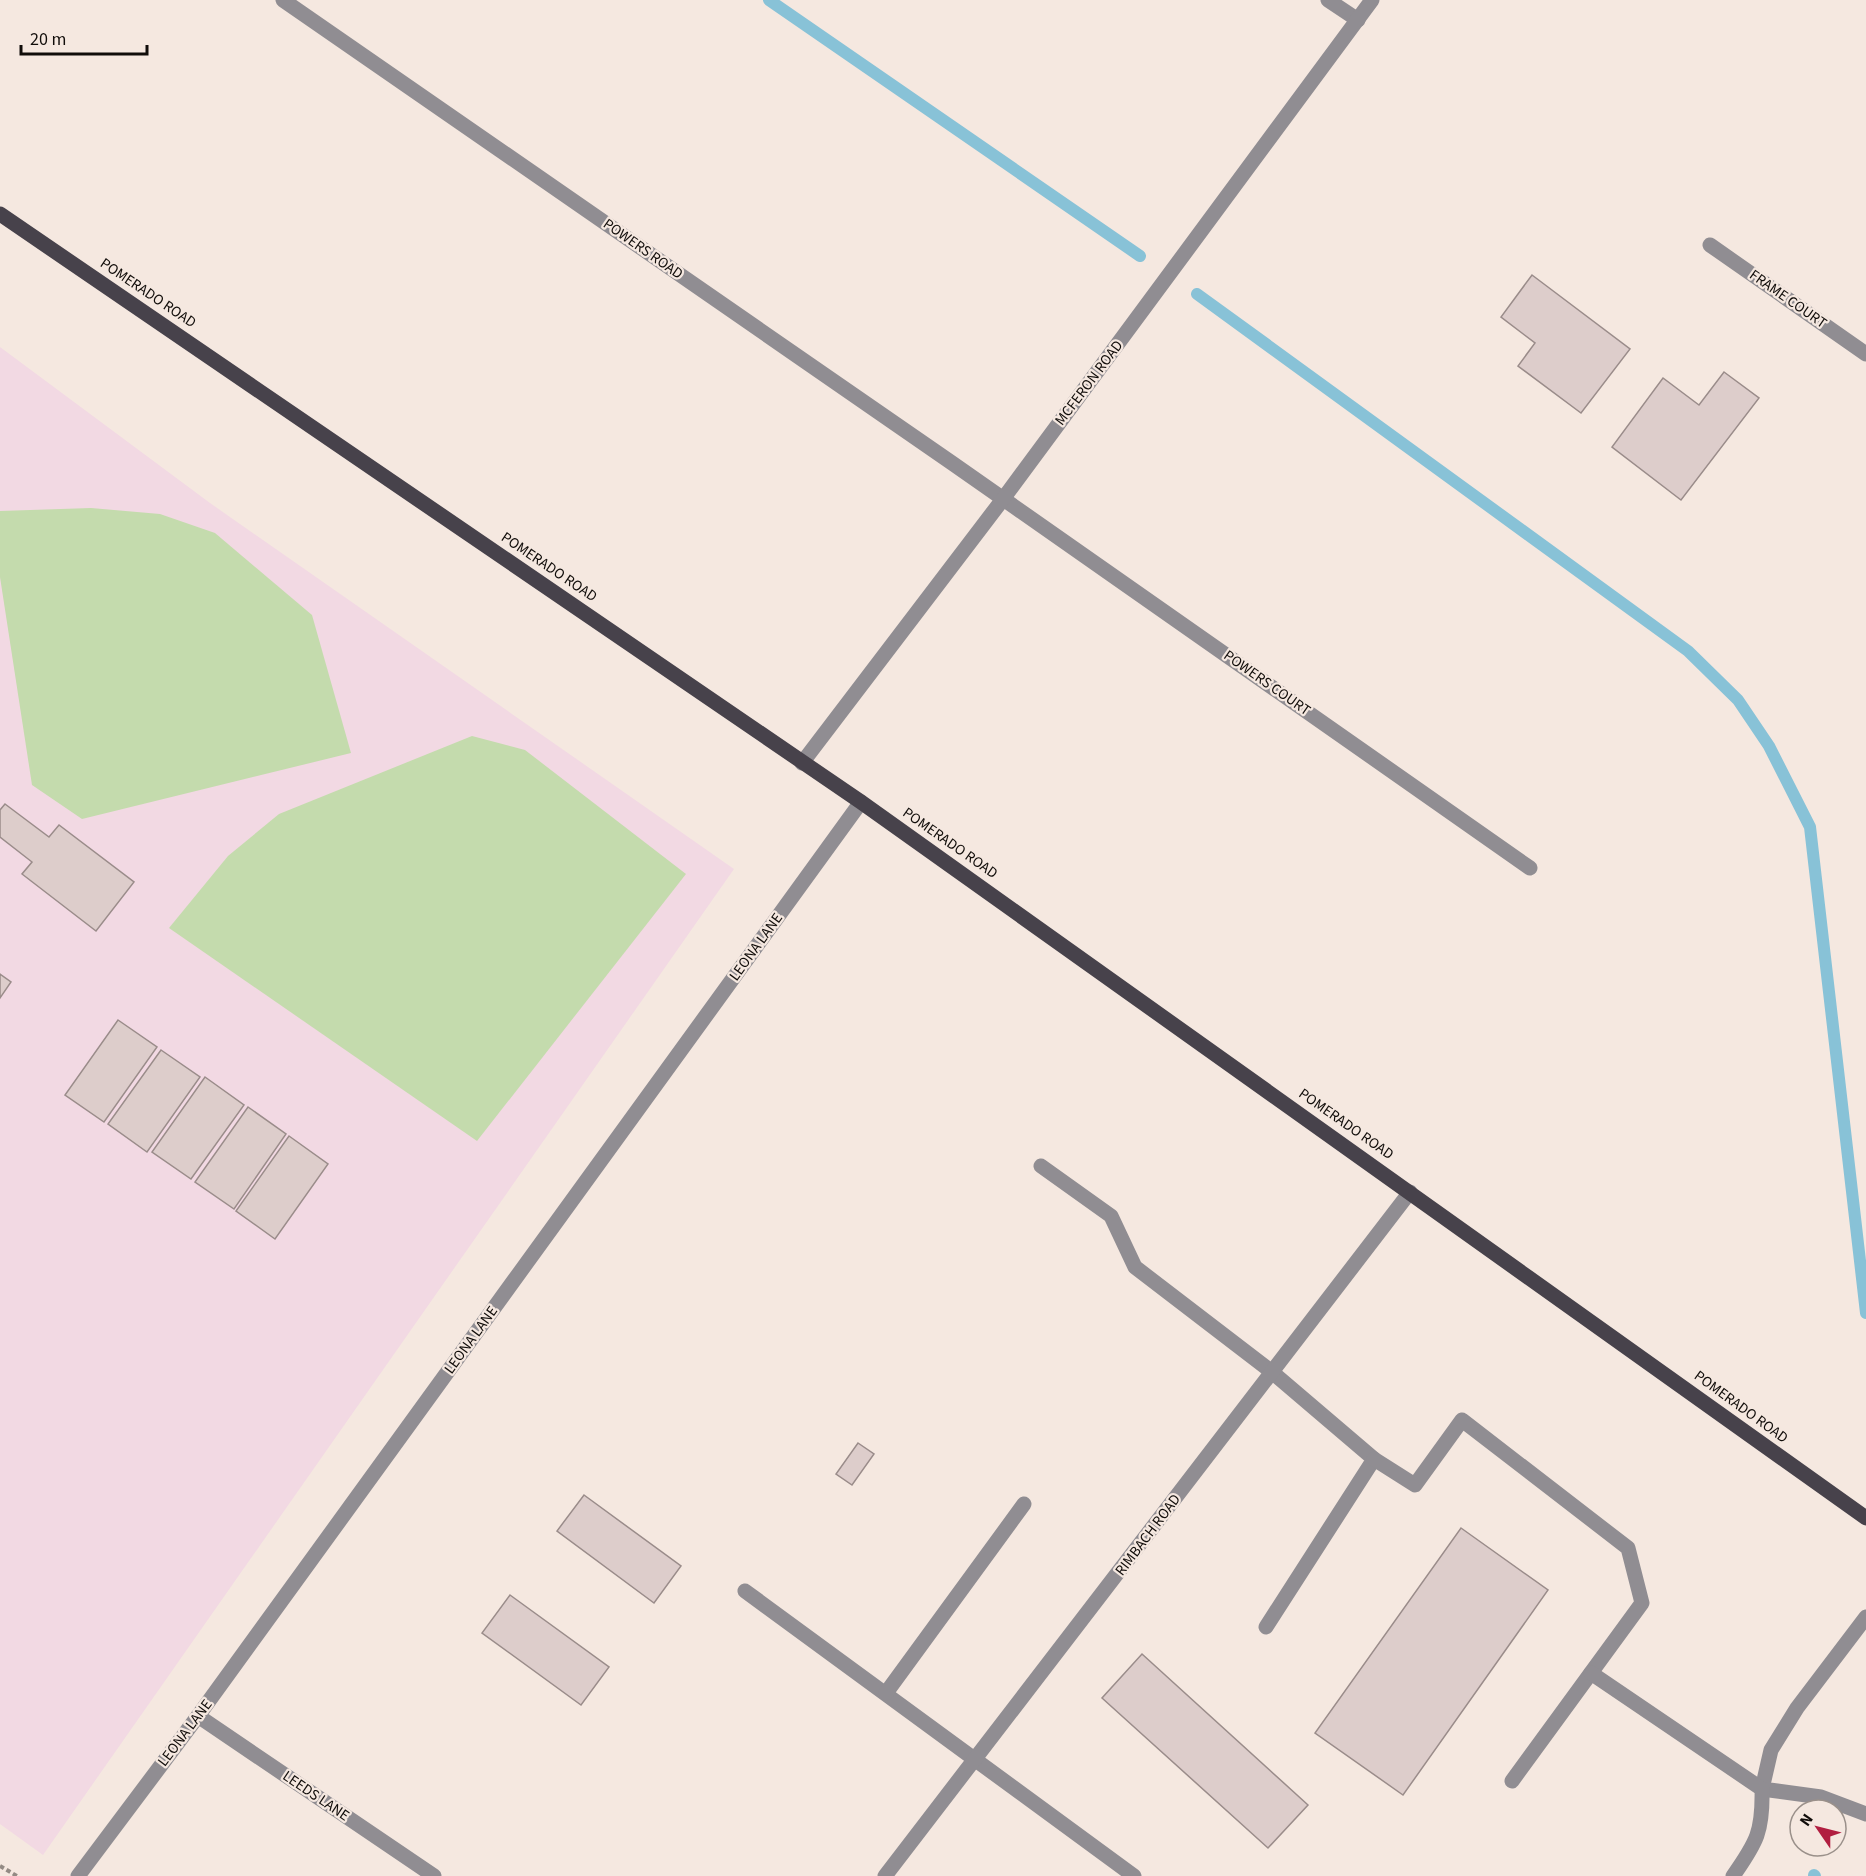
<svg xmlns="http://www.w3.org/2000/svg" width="1866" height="1876" viewBox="0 0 1866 1876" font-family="'Source Sans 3',sans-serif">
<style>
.education{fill:#f2d9e3}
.green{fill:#c4dbad}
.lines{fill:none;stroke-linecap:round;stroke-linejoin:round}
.stream{stroke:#88c2d7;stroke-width:12}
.building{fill:#ddcdcb;stroke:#9a8c8a;stroke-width:1.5}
.path{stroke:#938a84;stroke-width:4;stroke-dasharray:4.5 3;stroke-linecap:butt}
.minor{stroke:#908d92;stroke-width:15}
.major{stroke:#47424b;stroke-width:15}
.labels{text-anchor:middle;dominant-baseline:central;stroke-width:4.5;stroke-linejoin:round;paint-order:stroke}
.street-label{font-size:15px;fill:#110d0a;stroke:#f5e8e0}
</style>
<rect width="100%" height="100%" fill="#f5e8e0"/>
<polygon class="education" points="0,347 210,503 734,869 43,1855 0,1824"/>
<g class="green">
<polygon points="91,508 160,514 215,533 312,615 351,753 82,819 32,785 0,577 0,511"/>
<polygon points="472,736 525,750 686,874 477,1141 169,928 228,856 279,814"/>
</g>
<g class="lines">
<g class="stream">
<polyline points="769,0 1140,256"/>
<polyline points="1197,294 1688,651 1738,700 1769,746 1810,827 1866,1313"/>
<polyline points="1814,1875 1815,1876"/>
</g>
</g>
<g class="building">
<polygon points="1532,275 1630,349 1581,413 1518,366 1535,343 1501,317"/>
<polygon points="1724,372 1759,398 1681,500 1612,447 1663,378 1699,405"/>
<polygon points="5,804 49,837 59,825 134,882 96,931 22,874 32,862 0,837 0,810"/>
<polygon points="0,974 11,982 0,998"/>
<polygon points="118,1020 157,1047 104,1122 65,1095"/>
<polygon points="161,1050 200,1077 147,1152 108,1124"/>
<polygon points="205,1077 244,1105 191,1179 152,1152"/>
<polygon points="248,1107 286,1134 234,1209 195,1182"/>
<polygon points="289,1136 328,1164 275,1239 236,1211"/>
<polygon points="858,1443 874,1454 852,1485 836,1474"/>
<polygon points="584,1495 681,1566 654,1603 557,1531"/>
<polygon points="1461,1528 1548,1590 1403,1795 1315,1733"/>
<polygon points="510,1595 609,1667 581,1705 482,1633"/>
<polygon points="1142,1654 1308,1805 1268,1848 1102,1698"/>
</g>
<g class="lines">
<polyline class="path" points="0,1866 17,1876"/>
<g class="minor">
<polyline points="283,0 952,463 1530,868"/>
<polyline points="1328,0 1358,20"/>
<polyline points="1710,245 1866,354"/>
<polyline points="802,763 1003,499 1372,0"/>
<polyline points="1041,1166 1111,1216 1135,1267 1272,1372 1374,1459 1266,1627"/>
<polyline points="1374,1459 1415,1485 1462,1420 1628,1548 1642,1603 1512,1781"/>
<polyline points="745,1591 1134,1876"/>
<polyline points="1866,1617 1797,1708 1771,1750 1762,1789 1821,1797 1866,1814"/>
<path d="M 1591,1673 L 1762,1789 C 1763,1831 1757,1842 1733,1876"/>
<polyline points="886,1693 1024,1504"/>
<polyline points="198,1716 434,1876"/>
<polyline points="78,1876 198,1716 861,802"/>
<polyline points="885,1876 1410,1192"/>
</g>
<polyline class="major" points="0,214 861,802 1866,1518"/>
</g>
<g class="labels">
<g class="street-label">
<text transform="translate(643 249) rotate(35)">POWERS ROAD</text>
<text transform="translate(148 293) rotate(34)">POMERADO ROAD</text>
<text transform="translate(1788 299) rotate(35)">FRAME COURT</text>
<text transform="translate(1089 383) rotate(-53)">MCFERON ROAD</text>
<text transform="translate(549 567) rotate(34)">POMERADO ROAD</text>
<text transform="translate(1267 683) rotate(35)">POWERS COURT</text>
<text transform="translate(950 843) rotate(35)">POMERADO ROAD</text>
<text transform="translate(756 947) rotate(-54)">LEONA LANE</text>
<text transform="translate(1346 1124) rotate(35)">POMERADO ROAD</text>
<text transform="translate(471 1340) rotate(-54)">LEONA LANE</text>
<text transform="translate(1741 1407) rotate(36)">POMERADO ROAD</text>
<text transform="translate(1148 1535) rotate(-53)">RIMBACH ROAD</text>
<text transform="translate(185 1733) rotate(-53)">LEONA LANE</text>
<text transform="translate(316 1796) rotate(34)">LEEDS LANE</text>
</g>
</g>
<g transform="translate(1818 1828) rotate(305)"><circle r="28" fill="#f5e8e0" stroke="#9a908a" stroke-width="1.5"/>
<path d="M0-4.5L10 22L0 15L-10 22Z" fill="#b11e40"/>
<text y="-9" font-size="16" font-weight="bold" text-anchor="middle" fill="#110d0a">N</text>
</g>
<path d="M21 45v9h126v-9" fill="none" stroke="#110d0a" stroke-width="3"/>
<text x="30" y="45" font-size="18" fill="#110d0a" stroke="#f5e8e0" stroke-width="4.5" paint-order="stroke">20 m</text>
</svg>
